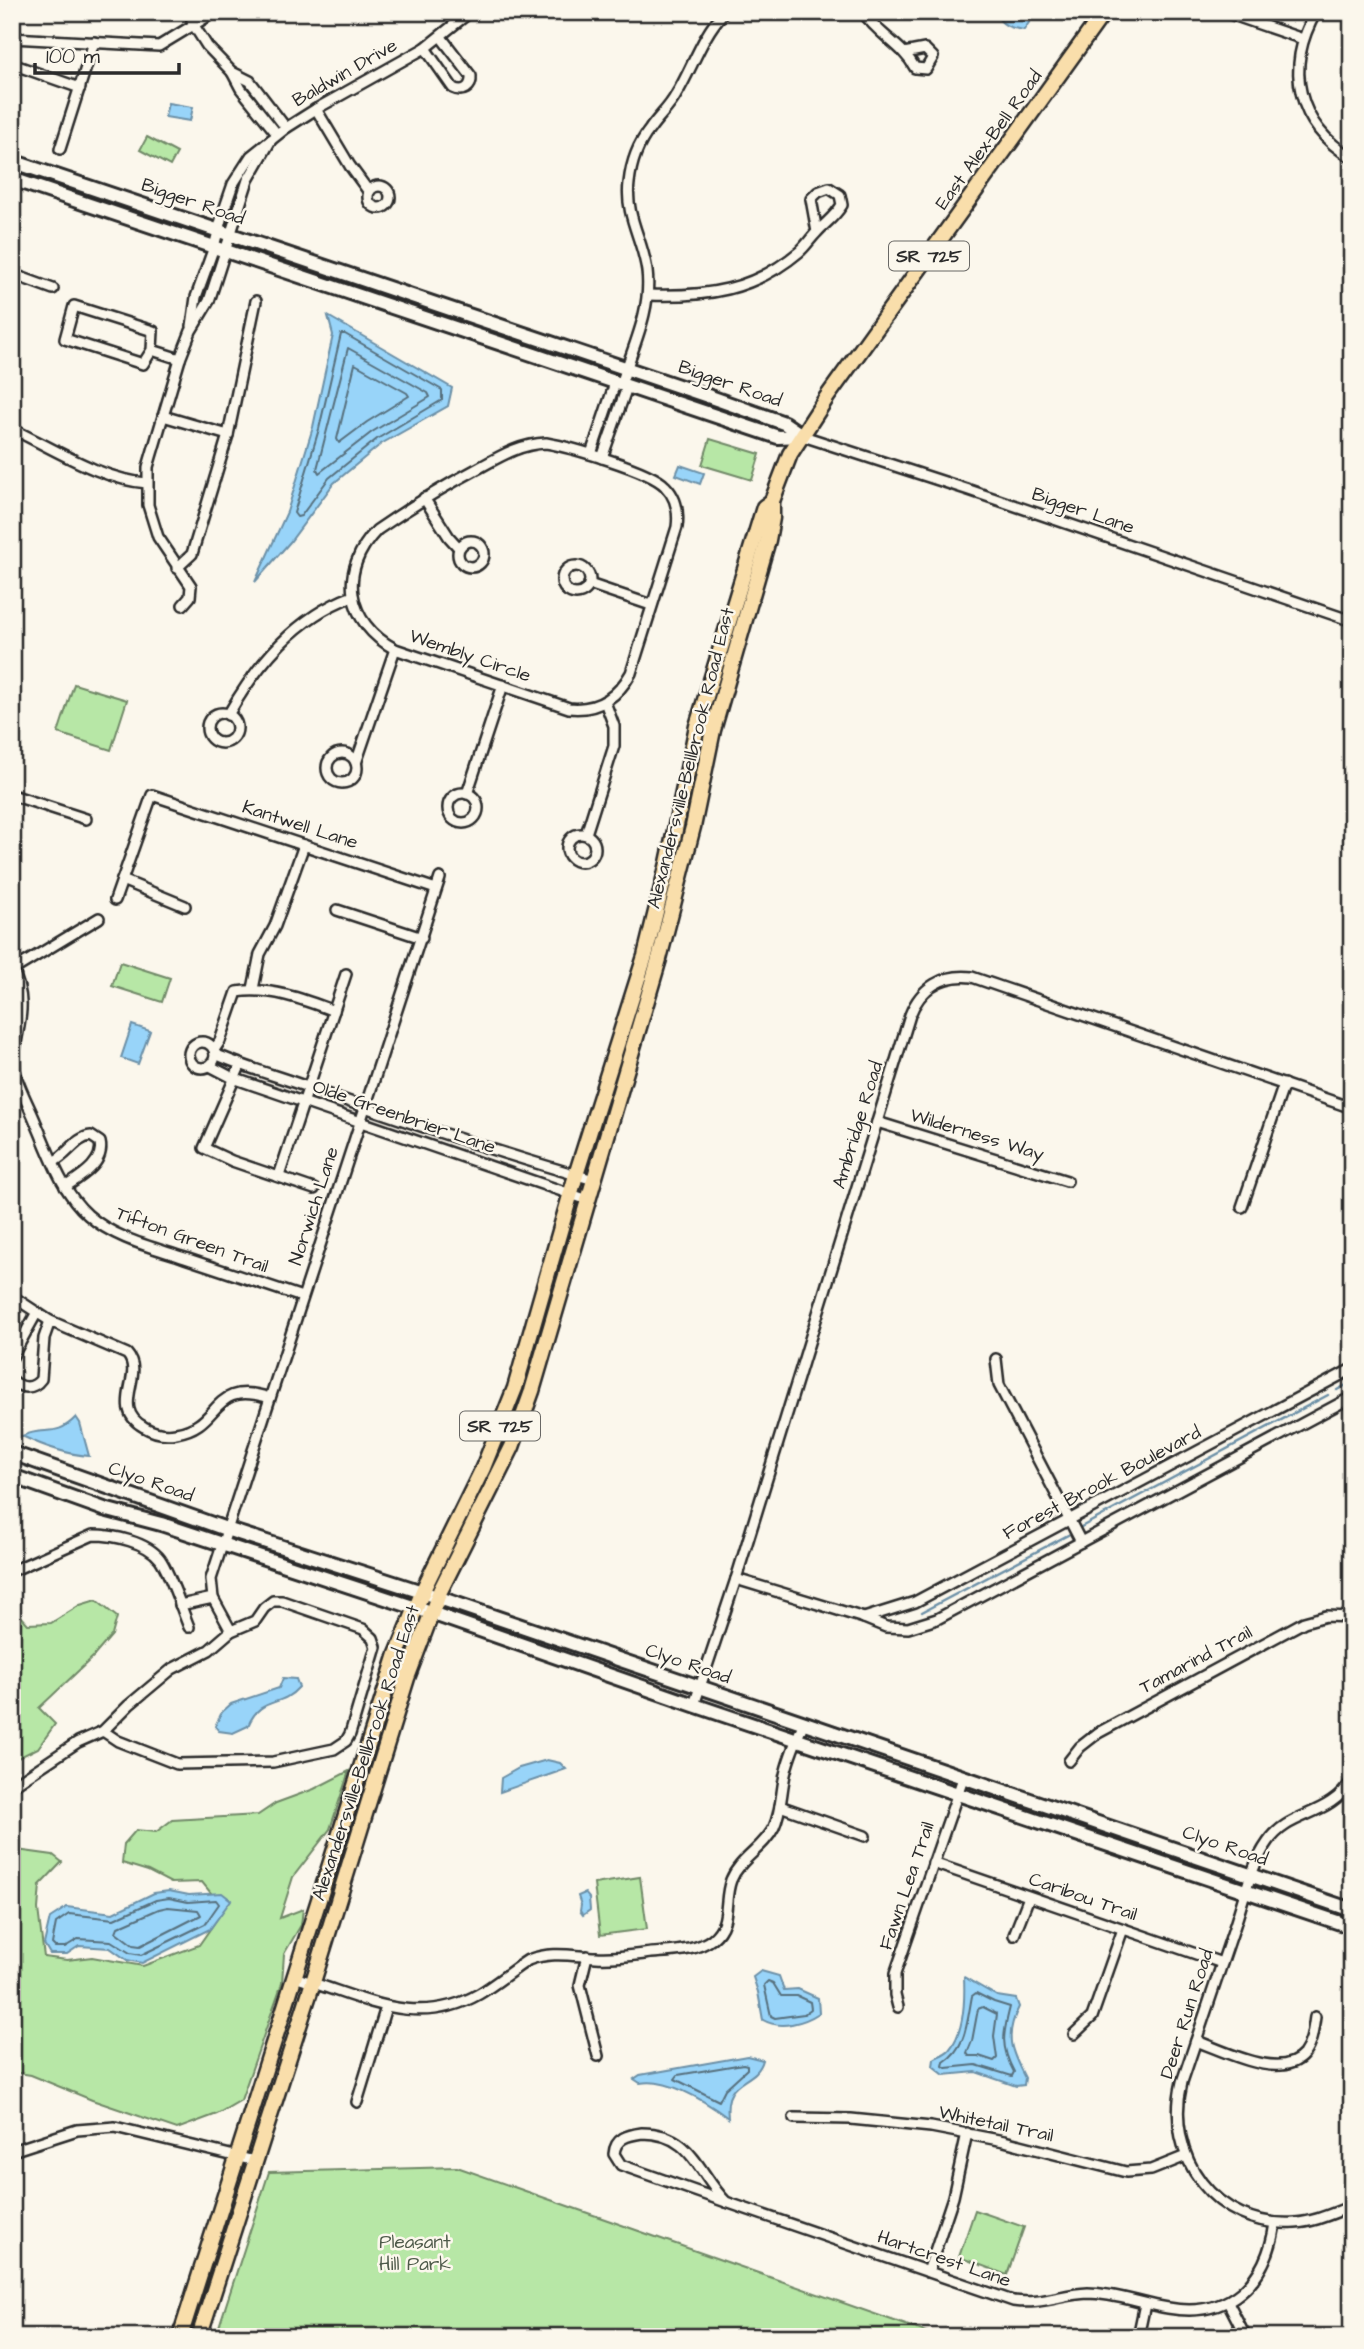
<svg xmlns="http://www.w3.org/2000/svg" width="1364" height="2349" viewBox="0 0 1364 2349" font-family="'Architects Daughter',sans-serif">
<style>
.green{fill:#b7e7a6;stroke:#718968;stroke-width:2}
.water{fill:#98d4f9;stroke:#6c90a7;stroke-width:2}
.lines{fill:none;stroke-linecap:round;stroke-linejoin:round}
.shore{stroke:#576f7d;stroke-width:2}
.stream{stroke:#6c90a7;stroke-width:2.5}
.street-casing{stroke:#2b2b2b;stroke-width:14}
.secondary-casing{stroke:#2b2b2b;stroke-width:18}
.primary-casing{stroke:#2b2b2b;stroke-width:19}
.street{stroke:#fbf7ec;stroke-width:9}
.secondary{stroke:#fbf7ec;stroke-width:12}
.primary{stroke:#f9deab;stroke-width:14}
.labels{text-anchor:middle;dominant-baseline:central;stroke-width:5;stroke-linejoin:round;paint-order:stroke}
.shield{fill:#fbf7ec;stroke:#696865;stroke-width:2}
.shield-label{font-size:18px;font-weight:bold;fill:#2b2b2b}
.street-label{font-size:19px;fill:#2b2b2b;stroke:#fbf7ec}
.park-label{font-size:19px;fill:#4e5a4a;stroke:#fbf7ec}
</style>
<rect width="100%" height="100%" fill="#fbf7ec"/>
<filter id="ink" filterUnits="userSpaceOnUse"><feTurbulence type="fractalNoise" baseFrequency=".0143" numOctaves="2"/><feDisplacementMap in="SourceGraphic" scale="14" xChannelSelector="R" yChannelSelector="G"/><feConvolveMatrix kernelMatrix="1 2 1 2 8 2 1 2 1" color-interpolation-filters="sRGB"/></filter>
<g filter="url(#ink)">
<g class="green">
<polygon points="147,137 177,153 170,166 140,150"/>
<polygon points="710,439 760,454 752,480 702,465"/>
<polygon points="74,684 127,700 111,750 58,733"/>
<polygon points="120,962 170,978 162,1002 112,986"/>
<polygon points="96,1600 117,1617 112,1635 93,1657 39,1708 55,1724 38,1748 12,1761 12,1606 28,1624 51,1623 80,1605"/>
<polygon points="349,1771 330,1829 293,1877 280,1918 303,1909 301,1925 284,1954 282,1983 241,2100 217,2114 177,2129 92,2100 31,2075 12,2072 12,1843 17,1850 53,1855 62,1862 40,1885 38,1909 44,1957 67,1960 92,1957 143,1966 199,1945 224,1909 202,1882 171,1883 148,1871 122,1863 124,1844 136,1830 156,1832 172,1820 258,1815 276,1803 314,1789"/>
<polygon points="640,1877 647,1929 600,1935 594,1884"/>
<polygon points="457,2167 940,2337 216,2336 269,2172"/>
<polygon points="975,2210 1024,2227 1007,2275 959,2257"/>
</g>
<g class="water">
<path d="M 995,12 L 1036,12 L 1024,30 C 1010,28 1001,26 995,12 Z"/>
<polygon points="168,103 193,107 190,121 165,117"/>
<polygon points="328,316 452,388 448,406 381,444 334,483 290,542 255,582 287,512 313,427 333,335"/>
<polygon points="680,465 704,473 700,484 676,475"/>
<polygon points="132,1025 150,1031 138,1064 121,1058"/>
<path d="M 76,1417 L 80,1423 L 89,1456 C 65,1454 45,1447 22,1436 C 45,1425 55,1439 76,1417 Z"/>
<path d="M 283,1678 L 296,1679 L 299,1687 C 280,1709 261,1695 248,1726 L 233,1733 L 219,1731 L 215,1726 L 222,1712 L 231,1704 L 279,1688 Z"/>
<polygon points="547,1760 560,1763 566,1769 500,1792 501,1778 519,1768"/>
<polygon points="169,1891 189,1895 222,1893 231,1900 210,1929 142,1963 127,1960 110,1948 79,1946 67,1954 50,1954 44,1944 50,1918 67,1907 113,1913 154,1893"/>
<polygon points="585,1893 589,1898 590,1910 583,1915 580,1911 581,1905 578,1896"/>
<path d="M 761,1971 L 779,1976 L 784,1990 L 798,1989 L 818,1998 L 819,2013 C 804,2023 780,2030 763,2020 L 758,1992 L 753,1977 Z"/>
<path d="M 964,1977 L 997,1996 L 1016,1999 L 1019,2007 C 1004,2036 1011,2051 1025,2078 L 1024,2085 L 1016,2086 L 976,2072 L 944,2075 L 933,2066 L 934,2059 C 939,2056 945,2054 949,2050 C 964,2033 965,1999 964,1977 Z"/>
<path d="M 747,2056 L 763,2060 C 756,2086 723,2076 728,2118 C 705,2101 669,2078 640,2083 L 634,2079 L 640,2075 Z"/>
</g>
<g class="lines">
<g class="shore">
<polygon points="341,334 345,334 442,390 442,400 377,439 329,478 301,516 297,517 294,513 319,429"/>
<polygon points="348,348 428,393 430,397 372,432 319,473 317,469"/>
<polygon points="355,364 407,393 409,396 367,422 339,443 337,439"/>
<polygon points="169,1898 188,1902 216,1900 219,1904 205,1924 141,1955 130,1953 111,1941 78,1939 65,1947 55,1947 52,1944 56,1923 69,1914 114,1919 156,1900"/>
<polygon points="168,1907 198,1910 201,1915 140,1946 133,1945 116,1932 118,1927 159,1909"/>
<polygon points="768,1981 773,1983 781,1996 797,1996 810,2002 811,2009 804,2014 775,2018 771,2016 764,1985"/>
<path d="M 976,1993 L 994,2002 L 1010,2007 C 1003,2034 1000,2046 1014,2072 L 1012,2076 L 976,2065 L 946,2068 L 943,2066 L 944,2062 C 967,2047 967,2021 972,1996 Z"/>
<polygon points="983,2007 997,2014 994,2036 997,2058 994,2061 979,2056 969,2056 967,2053 972,2041 978,2009"/>
<polygon points="743,2064 747,2065 747,2069 725,2089 719,2101 675,2079 678,2075"/>
</g>
<g class="stream">
<polyline points="1337,1390 1352,1382"/>
<polyline points="1081,1527 1328,1395"/>
<polyline points="922,1612 1068,1535"/>
</g>
<g class="street-casing">
<g id="street">
<polyline points="190,12 193,24 207,46 232,72 241,89 277,134"/>
<path d="M 863,12 C 878,35 903,45 915,68 L 926,69 L 933,57 L 925,49 L 904,53"/>
<polyline points="1224,12 1303,39"/>
<path d="M 1316,12 C 1284,68 1297,125 1352,158"/>
<polyline points="12,38 159,46 215,12"/>
<path d="M 425,48 L 453,88 C 463,93 472,88 471,76 L 441,37"/>
<polyline points="12,64 80,88"/>
<polyline points="232,72 250,81 286,128"/>
<polyline points="316,109 350,166 369,192"/>
<polyline points="60,149 94,42"/>
<circle cx="379" cy="197" r="11"/>
<polyline points="12,274 53,289"/>
<path d="M 648,295 C 706,297 753,291 799,252 C 806,246 810,239 817,232 C 827,221 833,219 842,205 L 840,195 L 829,188 L 818,192 L 811,199 L 817,232"/>
<polyline points="192,326 196,297 214,247 222,216 233,184 251,156 286,128 316,109 425,48 470,12"/>
<polyline points="152,350 153,331 74,306 65,339 143,364 152,350 180,359"/>
<path d="M 621,385 C 632,348 652,311 647,271 C 643,240 625,216 629,183 C 631,164 638,144 650,129 C 658,117 669,108 676,95 C 693,67 701,37 724,12"/>
<polyline points="163,416 228,435"/>
<path d="M 12,429 C 53,448 101,480 147,483"/>
<polyline points="803,436 969,490 1352,621"/>
<path d="M 546,443 C 570,447 650,470 665,486 C 676,497 679,512 677,527 L 631,673 C 617,698 597,711 569,708 L 395,649 C 346,623 338,570 377,530 C 409,508 441,488 475,470 C 499,457 519,444 546,443 Z"/>
<polyline points="591,454 615,383"/>
<polyline points="602,458 627,387"/>
<polyline points="424,498 449,537 459,548"/>
<circle cx="471" cy="554" r="13"/>
<circle cx="576" cy="580" r="14"/>
<polyline points="177,568 192,554 228,435 256,301"/>
<polyline points="589,584 651,605"/>
<polyline points="183,605 190,597 191,586 158,537 148,505 148,467 180,359 191,331 209,301 248,180 271,140"/>
<circle cx="222" cy="728" r="15"/>
<path d="M 228,715 C 258,663 296,617 353,596"/>
<circle cx="342" cy="768" r="15"/>
<polyline points="356,763 395,649"/>
<circle cx="463" cy="808" r="15"/>
<polyline points="467,794 503,685"/>
<polyline points="12,795 86,819"/>
<circle cx="581" cy="848" r="14"/>
<polyline points="586,834 614,746 614,726 605,702"/>
<polyline points="122,880 185,906"/>
<polyline points="115,900 152,795 436,889"/>
<polyline points="337,910 422,938"/>
<path d="M 12,969 C 35,1015 6,1040 17,1079 C 22,1094 30,1108 36,1123 C 50,1155 62,1192 88,1215 C 115,1239 152,1247 185,1258 C 224,1271 263,1284 302,1297"/>
<polyline points="13,970 99,918"/>
<polyline points="253,989 260,954 275,926 304,845"/>
<circle cx="202" cy="1055" r="13"/>
<path d="M 214,1050 L 220,1041 L 237,992 C 270,987 303,999 334,1011"/>
<path d="M 215,1054 C 246,1068 278,1076 310,1088 C 404,1121 498,1153 594,1180"/>
<polyline points="210,1066 233,1078 588,1200"/>
<polyline points="240,1066 204,1148 232,1161 314,1189"/>
<polyline points="877,1122 1067,1181"/>
<path d="M 53,1162 C 67,1156 76,1137 91,1136 L 100,1142 C 105,1163 80,1177 65,1187"/>
<polyline points="279,1176 346,974"/>
<polyline points="1242,1207 1284,1084"/>
<path d="M 12,1296 L 50,1321 L 127,1354 C 146,1375 109,1408 144,1427 C 154,1433 165,1435 176,1433 C 223,1426 209,1379 270,1398"/>
<polyline points="12,1357 36,1314"/>
<polyline points="996,1359 999,1385 1081,1542"/>
<path d="M 12,1380 C 21,1389 33,1390 41,1379 L 44,1338 L 50,1321"/>
<polyline points="12,1466 18,1456"/>
<path d="M 12,1571 L 93,1535 C 114,1535 147,1542 160,1559 C 171,1575 181,1608 189,1627"/>
<polyline points="736,1579 864,1618 886,1627 908,1628 937,1619 1352,1397"/>
<polyline points="180,1605 213,1598"/>
<polyline points="864,1618 915,1602 1352,1369"/>
<polyline points="231,1631 213,1598 211,1579 440,878"/>
<path d="M 694,1705 L 736,1579 L 910,1015 C 921,987 943,974 972,977 L 1352,1108"/>
<polyline points="1069,1761 1080,1747 1098,1733 1304,1622 1326,1616 1352,1617"/>
<path d="M 1352,1780 C 1329,1818 1290,1810 1268,1842 C 1250,1867 1243,1902 1233,1931 C 1216,1981 1199,2032 1182,2082 C 1164,2157 1215,2228 1295,2223 C 1315,2222 1333,2213 1352,2206"/>
<polyline points="12,1786 78,1742 103,1731 129,1705 172,1669 209,1650 231,1631 255,1621 264,1608 273,1601 282,1601 363,1629 373,1638 376,1647 350,1734 346,1741 334,1749 273,1762 177,1764 118,1741 103,1731"/>
<polyline points="780,1806 865,1836"/>
<polyline points="933,1863 1222,1963"/>
<polyline points="1014,1935 1029,1897"/>
<polyline points="587,1956 580,1985 598,2056"/>
<path d="M 293,1977 C 357,1994 414,2031 479,1994 C 496,1984 511,1971 528,1960 C 552,1951 572,1956 596,1957 C 613,1958 628,1956 644,1954 C 665,1951 694,1953 712,1939 C 732,1923 723,1901 731,1880 C 740,1858 764,1848 774,1827 C 781,1812 781,1795 784,1780 C 787,1760 796,1742 803,1724"/>
<polyline points="898,2007 895,1995 895,1974 963,1778"/>
<polyline points="1074,2034 1092,2017 1123,1929"/>
<path d="M 1196,2041 C 1223,2050 1281,2082 1304,2054 C 1312,2043 1313,2030 1315,2017"/>
<polyline points="357,2102 386,2007"/>
<polyline points="794,2118 851,2119 931,2127 1004,2141 1126,2172 1151,2170 1186,2156"/>
<path d="M 642,2133 C 692,2133 697,2172 726,2202 L 621,2165 L 614,2154 C 615,2138 628,2135 642,2133 Z"/>
<polyline points="12,2151 77,2130 115,2127 255,2161"/>
<path d="M 726,2202 L 1013,2301 C 1042,2305 1061,2294 1088,2293 C 1114,2293 1142,2304 1168,2308 C 1229,2319 1267,2282 1275,2223"/>
<polyline points="928,2272 953,2197 967,2133"/>
<polyline points="1228,2302 1246,2337"/>
<polyline points="1138,2337 1145,2304"/>
</g>
</g>
<g class="secondary-casing">
<g id="secondary">
<polyline points="12,161 702,394 784,423 803,436"/>
<polyline points="12,179 778,437 803,436"/>
<polyline points="12,1453 226,1529 416,1590 1352,1910"/>
<polyline points="12,1476 104,1509 161,1524 431,1613 694,1705 1352,1927"/>
</g>
</g>
<g class="primary-casing">
<g id="primary">
<polyline points="180,2337 397,1654 425,1586 483,1468 515,1388 576,1175 645,956 668,863 697,726 764,507 772,501"/>
<polyline points="199,2337 313,1982 407,1678 440,1591 512,1447 532,1391 659,959 693,827 713,730 768,540 772,518 772,501 790,454 827,397 1104,12"/>
</g>
</g>
<use href="#street" class="street"/>
<use href="#secondary" class="secondary"/>
<use href="#primary" class="primary"/>
</g>
</g>
<g class="labels">
<g class="shield">
<rect x="889" y="241.5" width="80" height="29" rx="5"/>
<rect x="460" y="1411.5" width="80" height="29" rx="5"/>
</g>
<g class="shield-label">
<text x="929" y="256">SR 725</text>
<text x="500" y="1426">SR 725</text>
</g>
<g class="street-label">
<text transform="translate(345 73) rotate(-30)">Baldwin Drive</text>
<text transform="translate(989 140) rotate(-54)">East Alex-Bell Road</text>
<text transform="translate(193 202) rotate(19)">Bigger Road</text>
<text transform="translate(730 384) rotate(19)">Bigger Road</text>
<text transform="translate(1083 511) rotate(19)">Bigger Lane</text>
<text transform="translate(470 656) rotate(19)">Wembly Circle</text>
<text transform="translate(691 758) rotate(-76)">Alexandersville-Bellbrook Road East</text>
<text transform="translate(300 825) rotate(18)">Kantwell Lane</text>
<text transform="translate(404 1117) rotate(19)">Olde Greenbrier Lane</text>
<text transform="translate(858 1125) rotate(-73)">Ambridge Road</text>
<text transform="translate(977 1135) rotate(17)">Wilderness Way</text>
<text transform="translate(314 1206) rotate(-72)">Norwich Lane</text>
<text transform="translate(192 1240) rotate(20)">Tifton Green Trail</text>
<text transform="translate(151 1482) rotate(19)">Clyo Road</text>
<text transform="translate(1102 1483) rotate(-28)">Forest Brook Boulevard</text>
<text transform="translate(1196 1660) rotate(-28)">Tamarind Trail</text>
<text transform="translate(688 1664) rotate(19)">Clyo Road</text>
<text transform="translate(366 1753) rotate(-72)">Alexandersville-Bellbrook Road East</text>
<text transform="translate(1225 1846) rotate(19)">Clyo Road</text>
<text transform="translate(907 1886) rotate(-71)">Fawn Lea Trail</text>
<text transform="translate(1083 1897) rotate(19)">Caribou Trail</text>
<text transform="translate(1187 2014) rotate(-72)">Deer Run Road</text>
<text transform="translate(996 2124) rotate(12)">Whitetail Trail</text>
<text transform="translate(944 2259) rotate(19)">Hartcrest Lane</text>
</g>
<g class="park-label">
<text x="415" y="2242">Pleasant<tspan x="415" dy="22">Hill Park</tspan></text>
</g>
</g>
<rect width="1364" height="2349" fill="none" stroke="#fbf7ec" stroke-width="42"/>
<rect x="21" y="21" width="1322" height="2307" fill="none" stroke="#2b2b2b" stroke-width="2.5" filter="url(#ink)"/>
<path d="M35 63v10h144v-10" fill="none" stroke="#2b2b2b" stroke-width="3.5"/>
<text x="46" y="63" font-size="21" fill="#2b2b2b" stroke="#fbf7ec" stroke-width="5" paint-order="stroke">100 m</text>
</svg>
